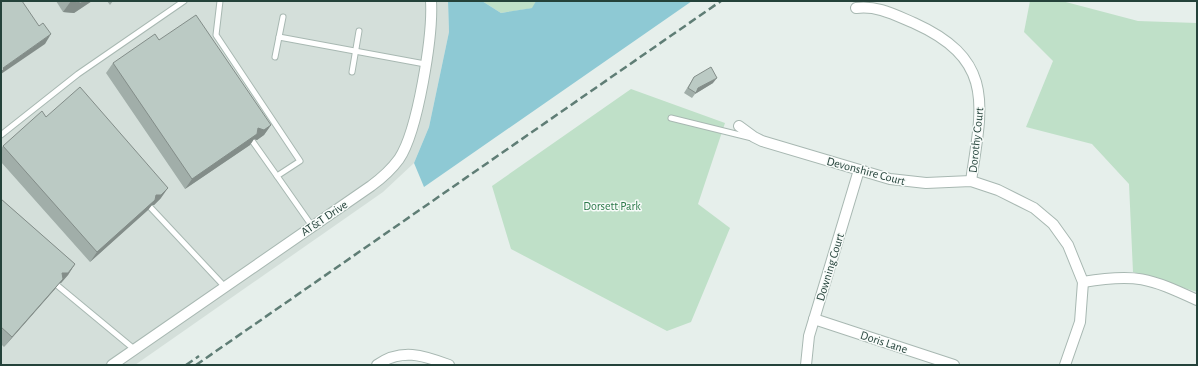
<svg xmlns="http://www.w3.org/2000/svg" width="1198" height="366" viewBox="0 0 1198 366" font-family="'Alegreya Sans',sans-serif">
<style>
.built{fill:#d4dfda}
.green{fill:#bfe0c8}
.water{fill:#8ec9d4}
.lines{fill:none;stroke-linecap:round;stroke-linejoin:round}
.lane-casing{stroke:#a8b8b2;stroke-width:7}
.street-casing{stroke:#a8b8b2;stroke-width:12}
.lane{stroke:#fff;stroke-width:5}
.street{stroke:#fff;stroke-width:10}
.rail{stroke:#5f7d75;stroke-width:2.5;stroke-dasharray:8 4;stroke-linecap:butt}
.wall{fill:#a1aea9}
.shaded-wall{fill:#838d89}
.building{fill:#bbcac4;stroke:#838d89}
.labels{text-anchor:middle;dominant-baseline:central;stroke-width:3;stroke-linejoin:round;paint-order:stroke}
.street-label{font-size:12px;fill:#24423a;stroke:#f7fbf9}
.park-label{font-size:12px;fill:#2d7a4b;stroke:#f7fbf9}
</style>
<rect width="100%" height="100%" fill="#e6efeb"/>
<polygon class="built" points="1,1 448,1 449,32 429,127 414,163 383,192 135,365 1,365"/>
<g class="green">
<polygon points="482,1 536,1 533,8 501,13"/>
<polygon points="1030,1 1062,1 1138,21 1197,23 1197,292 1133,272 1129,184 1092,144 1026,127 1053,61 1024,32"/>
<polygon points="631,89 725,123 698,204 730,228 691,322 667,331 511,249 492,186"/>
</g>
<polygon class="water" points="448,1 482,1 501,13 532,8 536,1 692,1 424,187 414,163 429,127 449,32"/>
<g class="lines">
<g class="lane-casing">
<g id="lane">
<polyline points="220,1 216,35 300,161 277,176 312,226"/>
<polyline points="279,37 425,64"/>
<polyline points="275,57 283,17"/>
<polyline points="352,72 359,31"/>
<polyline points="671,118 752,138"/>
<polyline points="1,135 78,74 184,1"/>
<polyline points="253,142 277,176"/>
<polyline points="151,208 225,287"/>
<polyline points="58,286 134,349"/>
</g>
</g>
<g class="street-casing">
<g id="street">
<path d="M 856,8 C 877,5 895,15 914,23 C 996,60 982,106 971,181"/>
<polyline points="739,126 754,137 762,141 890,179 926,183 971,181 998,190 1034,208 1053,224 1068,245 1083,282 1080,322 1065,365"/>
<path d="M 1083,282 C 1136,273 1149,278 1197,300"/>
<polyline points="814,319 954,365"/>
<path d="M 112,365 L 371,186 C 382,178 391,170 399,159 C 418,131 433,35 431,1"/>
<path d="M 377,365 C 401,348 423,355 449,365"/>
<polyline points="806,365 809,336 859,170"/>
</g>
</g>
<use href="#lane" class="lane"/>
<use href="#street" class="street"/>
<g class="rail">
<polyline points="186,365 199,356"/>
<polyline points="196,365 721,1"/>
</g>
</g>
<g class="wall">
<polygon points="56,1 92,1 74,13 63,12"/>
<polygon points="107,1 113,1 110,5"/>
<polygon points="159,40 271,125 264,135 257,140 254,139 250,145 185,189 106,73 113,63"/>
<polygon points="694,77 713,83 695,94 692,98 684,93"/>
<polygon points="46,117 161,198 154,205 152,205 148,210 90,262 1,162 1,149 3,146"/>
<polygon points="1,199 75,264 68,275 61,283 59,283 55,289 4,347 1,344"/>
</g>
<g class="shaded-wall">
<polygon points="71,1 92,1 74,13 63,12"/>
<polygon points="51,34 45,44 1,74 1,71 3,68"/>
<polygon points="717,78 713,83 695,94 698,88"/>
<polygon points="271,125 264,135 257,140 254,139 250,145 185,189 192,179 258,128"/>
<polygon points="168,188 161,198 154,205 152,205 148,210 90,262 97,252 156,195"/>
<polygon points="75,264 68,275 61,283 59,283 55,289 4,347 12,337 62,273"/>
</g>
<g class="building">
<polygon points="1,1 22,1 39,26 43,23 51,34 3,68 4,69 1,72"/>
<polygon points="70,1 84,1 81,3"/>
<polygon points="196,15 271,125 264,130 258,128 257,134 192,179 113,63 155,34 159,40"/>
<polygon points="711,67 717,78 698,88 696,93 688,88 694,77"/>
<polygon points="80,87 168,188 161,195 156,195 155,200 97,252 3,146 42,111 46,117"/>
<polygon points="1,199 75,264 68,273 62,273 63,279 12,337 1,327"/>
</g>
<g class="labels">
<g class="street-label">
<text transform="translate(976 140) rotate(-84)">Dorothy Court</text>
<text transform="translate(866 171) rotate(15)">Devonshire Court</text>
<text transform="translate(324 218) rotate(-34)">AT&amp;T Drive</text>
<text transform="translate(830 267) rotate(-73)">Downing Court</text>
<text transform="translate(884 342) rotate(18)">Doris Lane</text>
</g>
<g class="park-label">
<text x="612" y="206">Dorsett Park</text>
</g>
</g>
<rect width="1198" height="366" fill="none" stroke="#24423a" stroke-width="4"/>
</svg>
